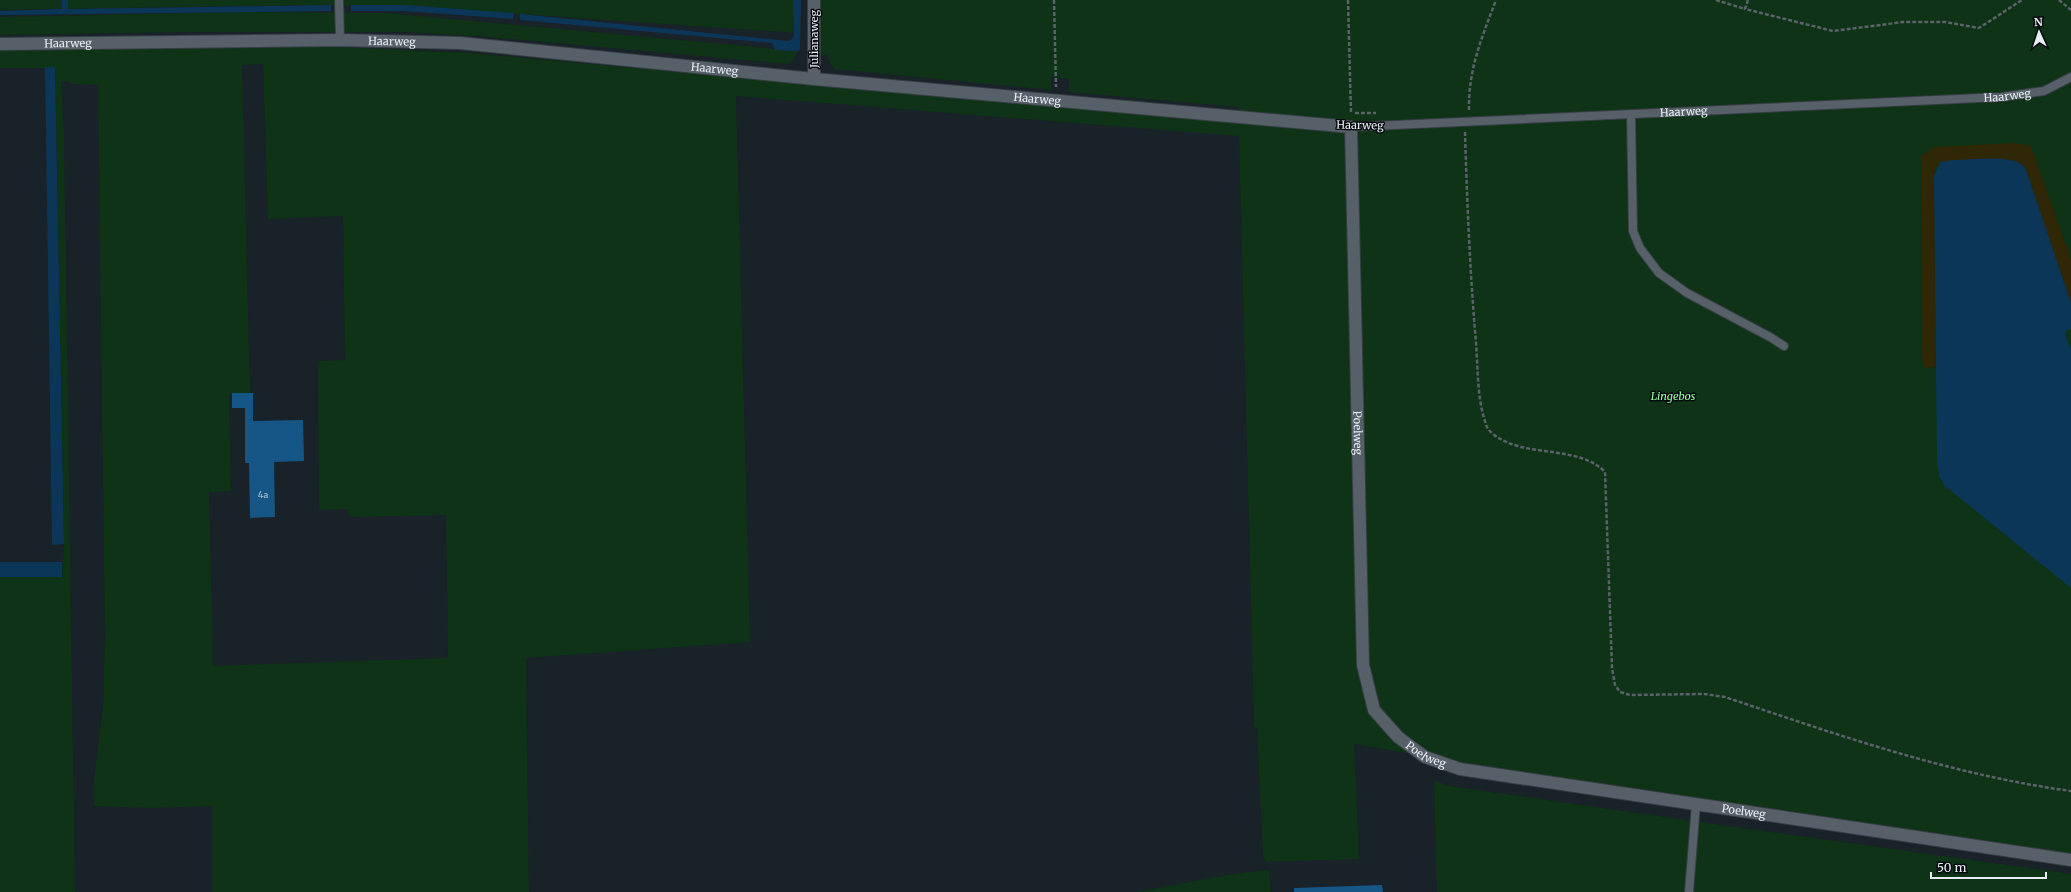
<svg xmlns="http://www.w3.org/2000/svg" width="2071" height="892" viewBox="0 0 2071 892" font-family="Merriweather,serif">
<style>
.green{fill:#0e3316;fill-rule:evenodd}
.sand{fill:#2f2706}
.water{fill:#0c3658}
.building{fill:#155686}
.lines{fill:none;stroke-linecap:round;stroke-linejoin:round}
.lane-casing{stroke:#363d44;stroke-width:10}
.street-casing{stroke:#363d44;stroke-width:14}
.path{stroke:#5b6269;stroke-width:2.5;stroke-dasharray:4 2;stroke-linecap:butt}
.lane{stroke:#576069;stroke-width:8}
.street{stroke:#576069;stroke-width:12}
.labels{text-anchor:middle;dominant-baseline:central;stroke-width:3;stroke-linejoin:round;paint-order:stroke}
.number-label{font-size:9px;fill:#b2c7d8}
.street-label{font-size:11px;fill:#e7edf3;stroke:#070a0e}
.park-label{font-size:11px;font-style:italic;fill:#96ffa6;stroke:#070a0e}
</style>
<rect width="100%" height="100%" fill="#192129"/>
<g class="green">
<polygon points="0,0 797,0 797,33 403,6 305,5 0,10"/>
<path d="M 820,0 L 2071,0 L 2071,866 L 1354,744 L 1359,859 L 1266,862 L 1263,856 L 1257,727 L 1254,727 L 1254,723 L 1239,136 L 736,96 L 750,642 L 526,658 L 529,892 L 212,892 L 212,806 L 150,808 L 94,806 L 93,789 L 103,706 L 105,637 L 98,85 L 70,84 L 70,82 L 61,81 L 64,131 L 75,892 L 0,892 L 0,577 L 62,577 L 64,544 L 55,68 L 0,68 L 0,49 L 295,45 L 470,53 L 1239,123 L 1238,107 L 1069,92 L 1069,79 L 1051,77 L 1051,90 L 835,69 L 829,62 L 828,55 L 820,55 ZM 263,64 L 268,219 L 343,216 L 345,360 L 318,361 L 319,510 L 348,509 L 349,517 L 446,515 L 448,658 L 213,666 L 209,492 L 231,491 L 229,395 L 250,394 L 242,65 Z"/>
<polygon points="242,12 386,13 798,51 790,64 476,36 403,32 188,32 0,35 0,17"/>
<polygon points="1434,780 1449,786 1692,821 1685,892 1437,892"/>
<polygon points="1699,822 2071,874 2071,892 1693,892"/>
<path d="M 1269,870 L 1271,892 L 1135,892 C 1180,885 1224,873 1269,870 Z"/>
</g>
<polygon class="sand" points="2015,143 2031,146 2071,260 2071,303 2025,167 2013,160 2007,160 1940,162 1935,171 1934,193 1936,367 1926,368 1922,362 1921,156 1934,147"/>
<g class="water">
<polygon points="62,0 68,0 68,9 331,5 331,11 0,15 0,11 62,9"/>
<polygon points="793,0 801,0 800,49 798,51 775,50 772,43 520,20 520,14 789,41 792,39 794,34"/>
<polygon points="351,5 405,5 514,13 513,19 403,11 351,11"/>
<polygon points="45,67 55,67 64,544 52,545"/>
<path d="M 1955,160 C 1973,160 2012,154 2025,167 L 2071,303 L 2071,329 L 2066,331 L 2065,335 L 2071,349 L 2071,588 L 1945,486 L 1939,476 L 1937,459 L 1934,176 L 1940,162 Z"/>
<rect x="0" y="562" width="62" height="15"/>
</g>
<g class="building">
<polygon points="232,393 253,393 253,421 303,420 304,461 274,462 275,517 250,518 249,463 245,463 245,408 232,408"/>
<polygon points="1382,885 1383,892 1294,892 1294,888"/>
</g>
<g class="lines">
<g class="lane-casing">
<g id="lane">
<polyline points="339,0 340,40"/>
<polyline points="1631,115 1633,231 1640,248 1659,273 1687,293 1770,337 1784,346"/>
<path id="s1" d="M 1351,127 L 2001,97 L 2044,91 L 2071,77"/>
<polyline points="1689,892 1696,804"/>
</g>
</g>
<g class="street-casing">
<g id="street">
<path id="s2" d="M 0,44 L 340,40 L 460,43 L 814,79 L 1351,127 L 1363,665 L 1374,710 L 1398,737 L 1425,757 L 1460,769 L 2071,860"/>
<polyline points="814,79 814,0"/>
</g>
</g>
<g class="path">
<polyline points="1054,0 1056,87"/>
<polyline points="1348,0 1351,114"/>
<polyline points="1716,0 1745,9"/>
<polyline points="1748,0 1745,9 1833,31 1903,22 1945,22 1979,28 2022,0"/>
<polyline points="2059,0 2071,10"/>
<path d="M 1469,110 C 1468,70 1482,37 1496,0"/>
<polyline points="1355,113 1376,113"/>
<path d="M 1465,132 C 1467,202 1470,273 1476,343 C 1478,368 1477,397 1485,421 C 1486,426 1488,430 1493,434 C 1524,459 1578,444 1605,472 L 1612,668 L 1615,685 L 1620,692 L 1630,695 L 1704,694 L 1725,697 C 1838,735 1952,775 2071,791"/>
</g>
<use href="#lane" class="lane"/>
<use href="#street" class="street"/>
</g>
<g class="labels">
<g class="number-label">
<text x="263" y="494">4a</text>
</g>
<g class="street-label">
<text transform="translate(814 39) rotate(-90)">Julianaweg</text>
<text stroke="none"><textPath href="#s2" startOffset="392">Haarweg</textPath></text>
<text stroke="none"><textPath href="#s2" startOffset="68">Haarweg</textPath></text>
<text stroke="none"><textPath href="#s2" startOffset="716">Haarweg</textPath></text>
<text stroke="none"><textPath href="#s1" startOffset="657">Haarweg</textPath></text>
<text stroke="none"><textPath href="#s2" startOffset="1040">Haarweg</textPath></text>
<text stroke="none"><textPath href="#s1" startOffset="333">Haarweg</textPath></text>
<text transform="translate(1360 125) rotate(1)">Haarweg</text>
<text stroke="none"><textPath href="#s2" startOffset="1661">Poelweg</textPath></text>
<text stroke="none"><textPath href="#s2" startOffset="2009">Poelweg</textPath></text>
<text stroke="none"><textPath href="#s2" startOffset="2333">Poelweg</textPath></text>
</g>
<g class="park-label">
<text x="1673" y="396">Lingebos</text>
</g>
</g>
<g transform="translate(2039 32) rotate(357)" stroke="#070a0e" stroke-width="3" paint-order="stroke">
<path d="M0-3L7 15L0 10L-7 15Z" fill="#e7edf3"/>
<text y="-6" font-size="11" font-weight="bold" text-anchor="middle" fill="#e7edf3">N</text>
</g>
<path d="M1931 872v6h115v-6" fill="none" stroke="#e7edf3" stroke-width="2"/>
<text x="1937" y="872" font-size="12" fill="#e7edf3" stroke="#070a0e" stroke-width="3" paint-order="stroke">50 m</text>
</svg>
